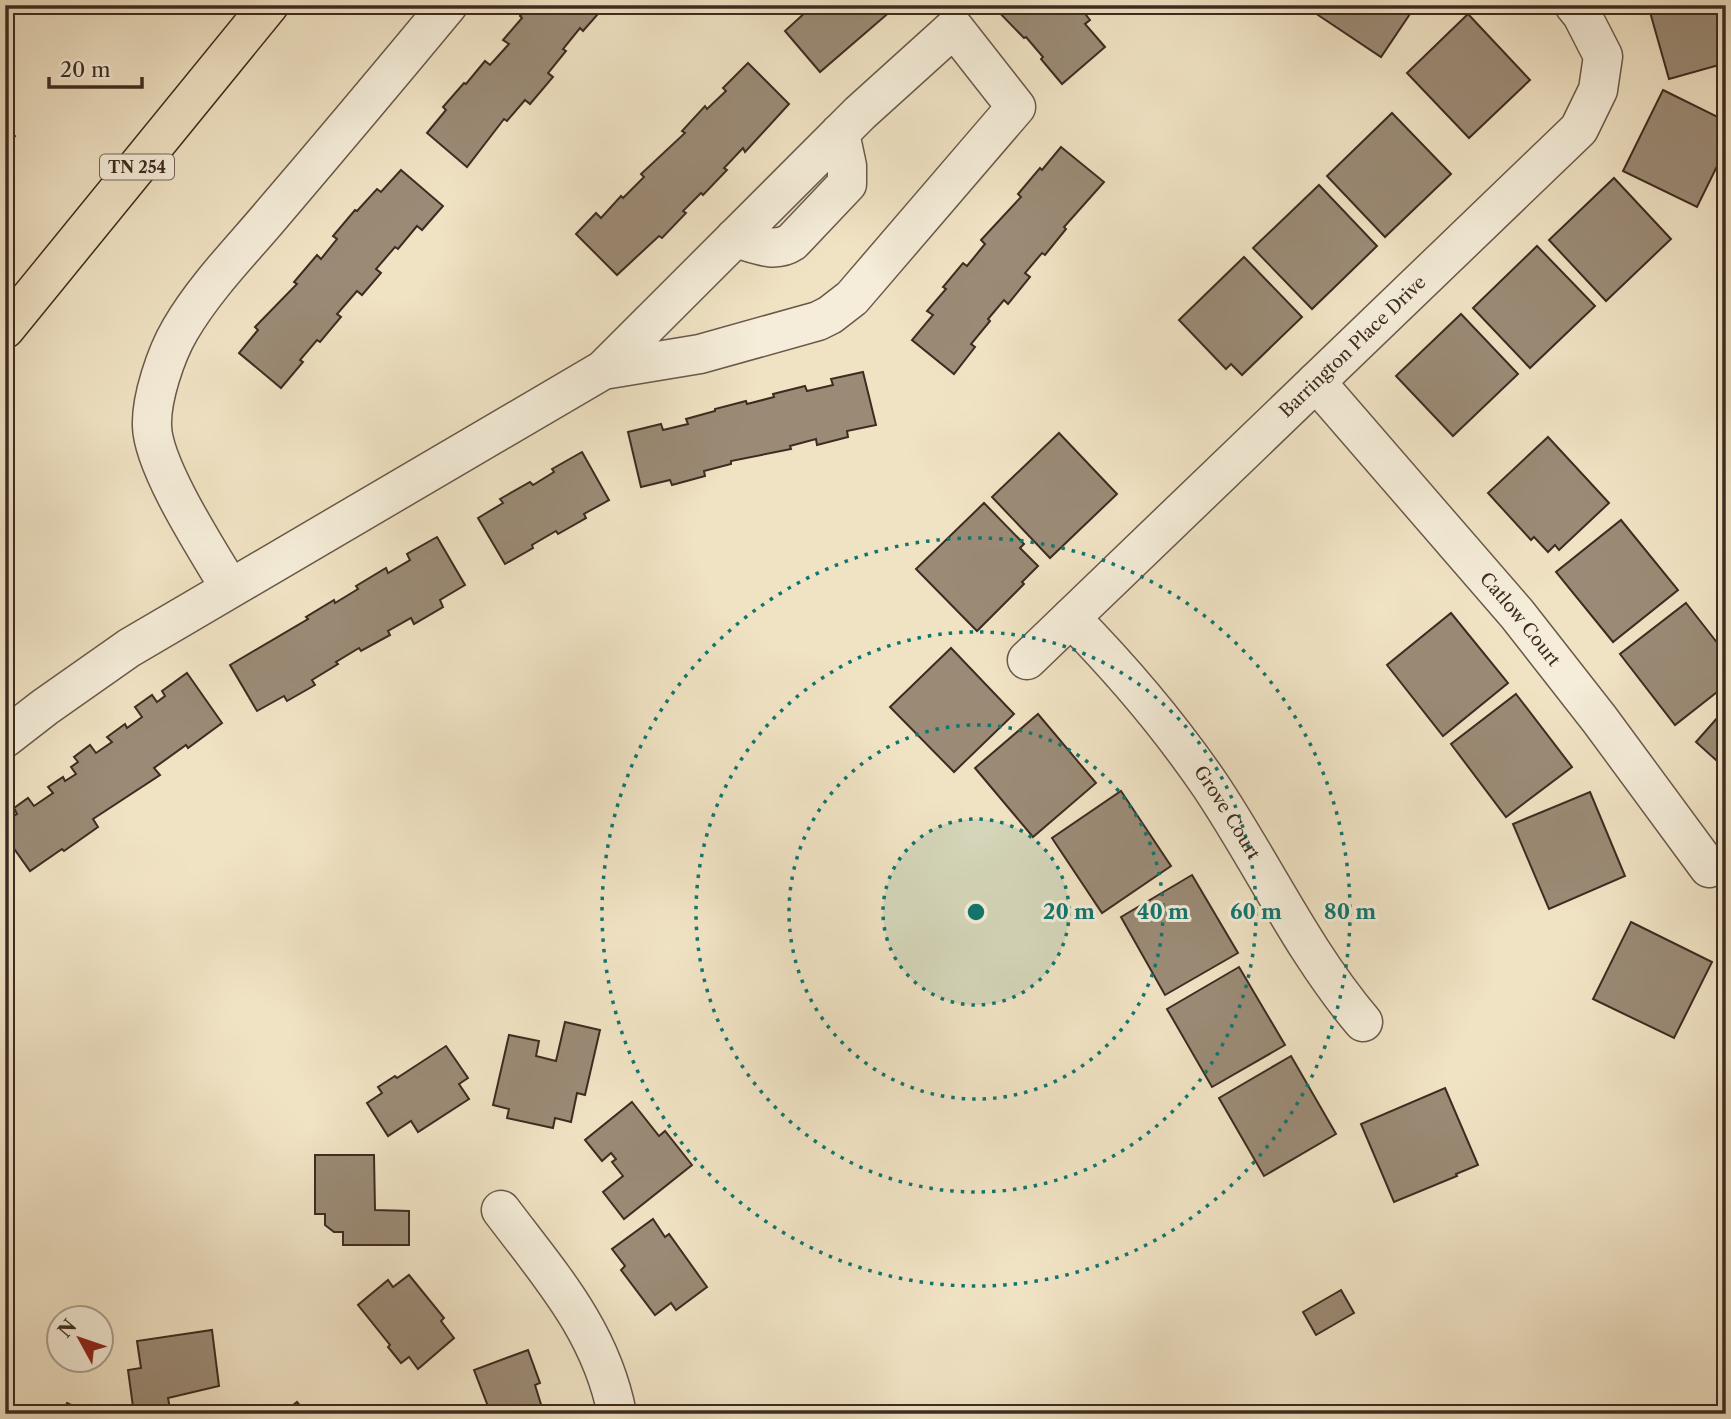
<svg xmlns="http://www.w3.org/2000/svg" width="1731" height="1419" viewBox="0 0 1731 1419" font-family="'Libre Caslon Text',serif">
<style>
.building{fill:#9b8b76;stroke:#3e2b21;stroke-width:2}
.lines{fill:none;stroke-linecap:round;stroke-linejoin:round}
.minor-casing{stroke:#6a594a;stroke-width:41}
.major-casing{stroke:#3e2b21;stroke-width:41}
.minor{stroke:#f5edd9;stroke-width:38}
.major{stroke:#f0e3c4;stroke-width:38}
.ring{fill:none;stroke:#0f766e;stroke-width:3.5;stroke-dasharray:3.5 7}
.labels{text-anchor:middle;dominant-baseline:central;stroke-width:6;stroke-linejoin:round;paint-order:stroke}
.shield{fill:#f5edd9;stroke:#756558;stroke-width:2}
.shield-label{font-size:16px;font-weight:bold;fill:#3e2b21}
.street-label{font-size:18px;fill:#3e2b21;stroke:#f5edd9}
.centre{fill:#0f766e;stroke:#f5edd9;stroke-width:3.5}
.ring-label{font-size:21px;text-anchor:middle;font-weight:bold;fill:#0f766e;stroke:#f5edd9;stroke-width:6;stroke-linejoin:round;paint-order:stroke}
</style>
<rect width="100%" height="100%" fill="#f0e3c4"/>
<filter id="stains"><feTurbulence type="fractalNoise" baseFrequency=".00286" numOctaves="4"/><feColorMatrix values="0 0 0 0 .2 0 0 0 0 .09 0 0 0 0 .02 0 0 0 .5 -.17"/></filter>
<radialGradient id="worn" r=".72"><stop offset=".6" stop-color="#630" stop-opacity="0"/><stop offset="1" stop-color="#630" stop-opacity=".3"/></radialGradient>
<g class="building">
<polygon points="529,5 605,6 583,31 580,28 563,49 566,51 548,73 553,77 530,104 525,100 507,121 504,119 467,167 427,133 446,110 443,107 464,83 466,84 485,61 490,65 509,44 503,40 522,18 520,16"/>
<polygon points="893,5 890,8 892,10 820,72 785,31 808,10 805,5"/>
<polygon points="992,5 1078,5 1090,20 1085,24 1105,47 1062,84 1041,59 1043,57 1026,37 1024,38"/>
<polygon points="1307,5 1416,5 1381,57 1306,7"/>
<polygon points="1648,5 1726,5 1726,63 1669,79"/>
<polygon points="1468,14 1530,80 1469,138 1407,73"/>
<polygon points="748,63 789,104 745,152 743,148 724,168 727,170 703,195 701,193 683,211 686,213 662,238 659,236 617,275 576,234 596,213 601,218 621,196 623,198 644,177 641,174 685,133 682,131 705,106 707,109 726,91 723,88"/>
<polygon points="1663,90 1726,121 1726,148 1697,207 1623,171"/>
<polygon points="1392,113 1451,174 1385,237 1327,176"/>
<polygon points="5,128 15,136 5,147"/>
<polygon points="1061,147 1104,182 1064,227 1066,229 1045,255 1042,253 1025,273 1030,277 1008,304 1004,300 988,319 990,321 971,344 975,347 954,374 912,340 933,315 927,311 946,289 943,287 963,263 967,266 985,244 981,240 1021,197 1018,194 1040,168 1042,170"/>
<polygon points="401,170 443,206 422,230 417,226 398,249 395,247 376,269 381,273 362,295 357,291 337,314 341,317 320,342 317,340 300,360 303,362 281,388 239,353 258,330 255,327 297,284 294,282 317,255 321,259 337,239 333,236 355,210 357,211 377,189 381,192"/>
<polygon points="1614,178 1671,239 1606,301 1549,240"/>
<polygon points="1319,185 1377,246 1312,309 1253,248"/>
<polygon points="1537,246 1595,306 1530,368 1473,308"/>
<polygon points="1244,257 1302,317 1242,375 1231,364 1226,369 1179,320"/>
<polygon points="1461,314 1518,374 1453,436 1396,376"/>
<polygon points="863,372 876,425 847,431 848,437 817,445 816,439 790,446 791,449 731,461 731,464 704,471 705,476 672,485 670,480 641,487 628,432 661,424 663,430 688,424 686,419 715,411 715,409 746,401 747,404 774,397 773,394 805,386 807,391 833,385 831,379"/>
<polygon points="1059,433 1117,494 1050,558 992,497"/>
<polygon points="1548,437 1609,503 1559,550 1555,545 1548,552 1534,537 1531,540 1488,493"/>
<polygon points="582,452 609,500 584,514 586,518 558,534 556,531 532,545 533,548 505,564 478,518 503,503 500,499 530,482 533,485 554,472 552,469"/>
<polygon points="984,503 1024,544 1020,548 1038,566 1022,582 1024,584 977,631 916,569"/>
<polygon points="1621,520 1678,590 1613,642 1556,572"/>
<polygon points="437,537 465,585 440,600 443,607 414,624 411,618 388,631 390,635 361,651 359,648 336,662 338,664 312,680 315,685 287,701 284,696 257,711 230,665 308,619 306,617 334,600 335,603 358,589 356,586 386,568 388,573 410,560 407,554"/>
<polygon points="1686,603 1726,654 1726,685 1675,725 1620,654"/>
<polygon points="1451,613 1508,683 1443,736 1387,665"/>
<polygon points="951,648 1014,714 954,772 890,707"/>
<polygon points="187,673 222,723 188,748 186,745 154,768 160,775 93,819 98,827 64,851 62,849 30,871 5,836 5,822 17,814 14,808 28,798 34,806 53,793 48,787 63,777 65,781 76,774 71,767 78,762 74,757 90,745 96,753 112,742 107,737 125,724 127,728 142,717 135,707 152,695 157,702 165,696 162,691"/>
<polygon points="1516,694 1572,767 1506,817 1451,744"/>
<polygon points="1726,708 1726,769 1696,742"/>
<polygon points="1038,714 1096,783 1033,837 975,768"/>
<polygon points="1121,791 1171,866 1102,913 1052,838"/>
<polygon points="1590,792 1625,876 1549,909 1513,824"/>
<polygon points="1192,875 1238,953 1165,995 1121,917"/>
<polygon points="1631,922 1712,962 1674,1038 1593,999"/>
<polygon points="1239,967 1285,1045 1212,1087 1167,1009"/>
<polygon points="565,1022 600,1030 585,1095 577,1093 571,1122 555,1118 553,1128 507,1118 509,1109 493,1105 509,1035 539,1041 536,1056 556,1061"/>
<polygon points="446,1046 468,1078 459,1084 469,1099 418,1132 411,1121 388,1136 367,1103 382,1093 378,1087 395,1076 397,1078"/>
<polygon points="1291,1056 1336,1134 1264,1176 1219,1098"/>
<polygon points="1445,1088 1478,1165 1456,1174 1457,1176 1394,1202 1361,1124"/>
<polygon points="632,1102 659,1136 665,1131 692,1165 624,1219 603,1192 623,1176 612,1162 616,1159 611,1153 602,1161 585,1140"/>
<polygon points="315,1155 374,1155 375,1210 409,1211 409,1245 343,1245 343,1232 334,1232 325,1225 325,1214 315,1214"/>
<polygon points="653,1219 665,1237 669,1234 707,1287 676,1310 671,1303 655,1315 621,1270 625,1266 612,1249"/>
<polygon points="409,1275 444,1318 441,1321 454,1338 418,1369 409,1357 401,1363 388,1347 390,1345 358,1305 388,1280 393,1287"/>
<polygon points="1341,1290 1354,1313 1316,1335 1303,1312"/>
<polygon points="212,1330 219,1386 168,1398 171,1414 134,1414 128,1370 141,1368 137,1341"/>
<polygon points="528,1350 540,1383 535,1385 544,1414 491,1414 474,1370"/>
<polygon points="297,1402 307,1414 282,1414"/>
<polygon points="67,1403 90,1414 62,1414"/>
</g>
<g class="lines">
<g class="minor-casing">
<g id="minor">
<path d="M 735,238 C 754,243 774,254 792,242 L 847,184 L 847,166 L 840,133"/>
<path id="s1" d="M 1316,382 L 1517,614 L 1600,720 L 1709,868"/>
<path d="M 230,588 C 208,551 153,467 152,426 C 151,398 166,354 180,330 C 205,287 242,250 273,213 C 332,144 390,75 448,5"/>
<path id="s2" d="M 1071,618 C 1122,670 1169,725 1210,785 C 1263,864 1302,950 1363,1022"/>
<path id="s3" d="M 1027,660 L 1579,129 L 1598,90 L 1603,56 L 1582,15 L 1574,5"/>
<polyline points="5,738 45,707 129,648 603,370 860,113 954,28 1016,107 852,298 830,315 818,321 700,354 603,370"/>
<path d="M 501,1210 C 550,1275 601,1331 617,1414"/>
</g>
</g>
<g class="major-casing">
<polyline id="major" points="5,329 269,5"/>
</g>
<use href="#minor" class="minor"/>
<use href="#major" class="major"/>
</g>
<circle cx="976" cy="912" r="93" fill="#0f766e" fill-opacity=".12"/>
<g class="ring">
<circle cx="976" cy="912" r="93"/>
<circle cx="976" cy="912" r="187"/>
<circle cx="976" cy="912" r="280"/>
<circle cx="976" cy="912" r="374"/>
</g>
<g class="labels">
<rect class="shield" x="100" y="154.5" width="74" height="25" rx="5"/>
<g class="shield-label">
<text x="137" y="167">TN 254</text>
</g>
<g class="street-label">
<text stroke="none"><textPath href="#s3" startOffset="452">Barrington Place Drive</textPath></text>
<text stroke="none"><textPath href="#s1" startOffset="313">Catlow Court</textPath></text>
<text stroke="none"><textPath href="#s2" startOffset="250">Grove Court</textPath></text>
</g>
</g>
<circle cx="976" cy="912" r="10" class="centre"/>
<g class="ring-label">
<text x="1069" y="919">20 m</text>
<text x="1163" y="919">40 m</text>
<text x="1256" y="919">60 m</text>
<text x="1350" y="919">80 m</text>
</g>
<rect width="1731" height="1419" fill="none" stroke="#f0e3c4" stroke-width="28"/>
<rect x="7" y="7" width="1717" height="1405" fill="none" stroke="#3e2b21" stroke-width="3.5"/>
<rect x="14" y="14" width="1703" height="1391" fill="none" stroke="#3e2b21" stroke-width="2"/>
<g transform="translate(80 1339) rotate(310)"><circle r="33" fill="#f5edd9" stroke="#ac9f8f" stroke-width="2"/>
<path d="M0-5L12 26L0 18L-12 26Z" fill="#8f2418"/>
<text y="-10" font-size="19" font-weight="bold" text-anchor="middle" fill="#3e2b21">N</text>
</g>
<path d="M49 77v10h93v-10" fill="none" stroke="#3e2b21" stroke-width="3.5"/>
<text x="60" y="77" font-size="21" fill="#3e2b21" stroke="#f5edd9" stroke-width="5" paint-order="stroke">20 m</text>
<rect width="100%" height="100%" filter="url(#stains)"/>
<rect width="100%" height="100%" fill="url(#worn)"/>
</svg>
